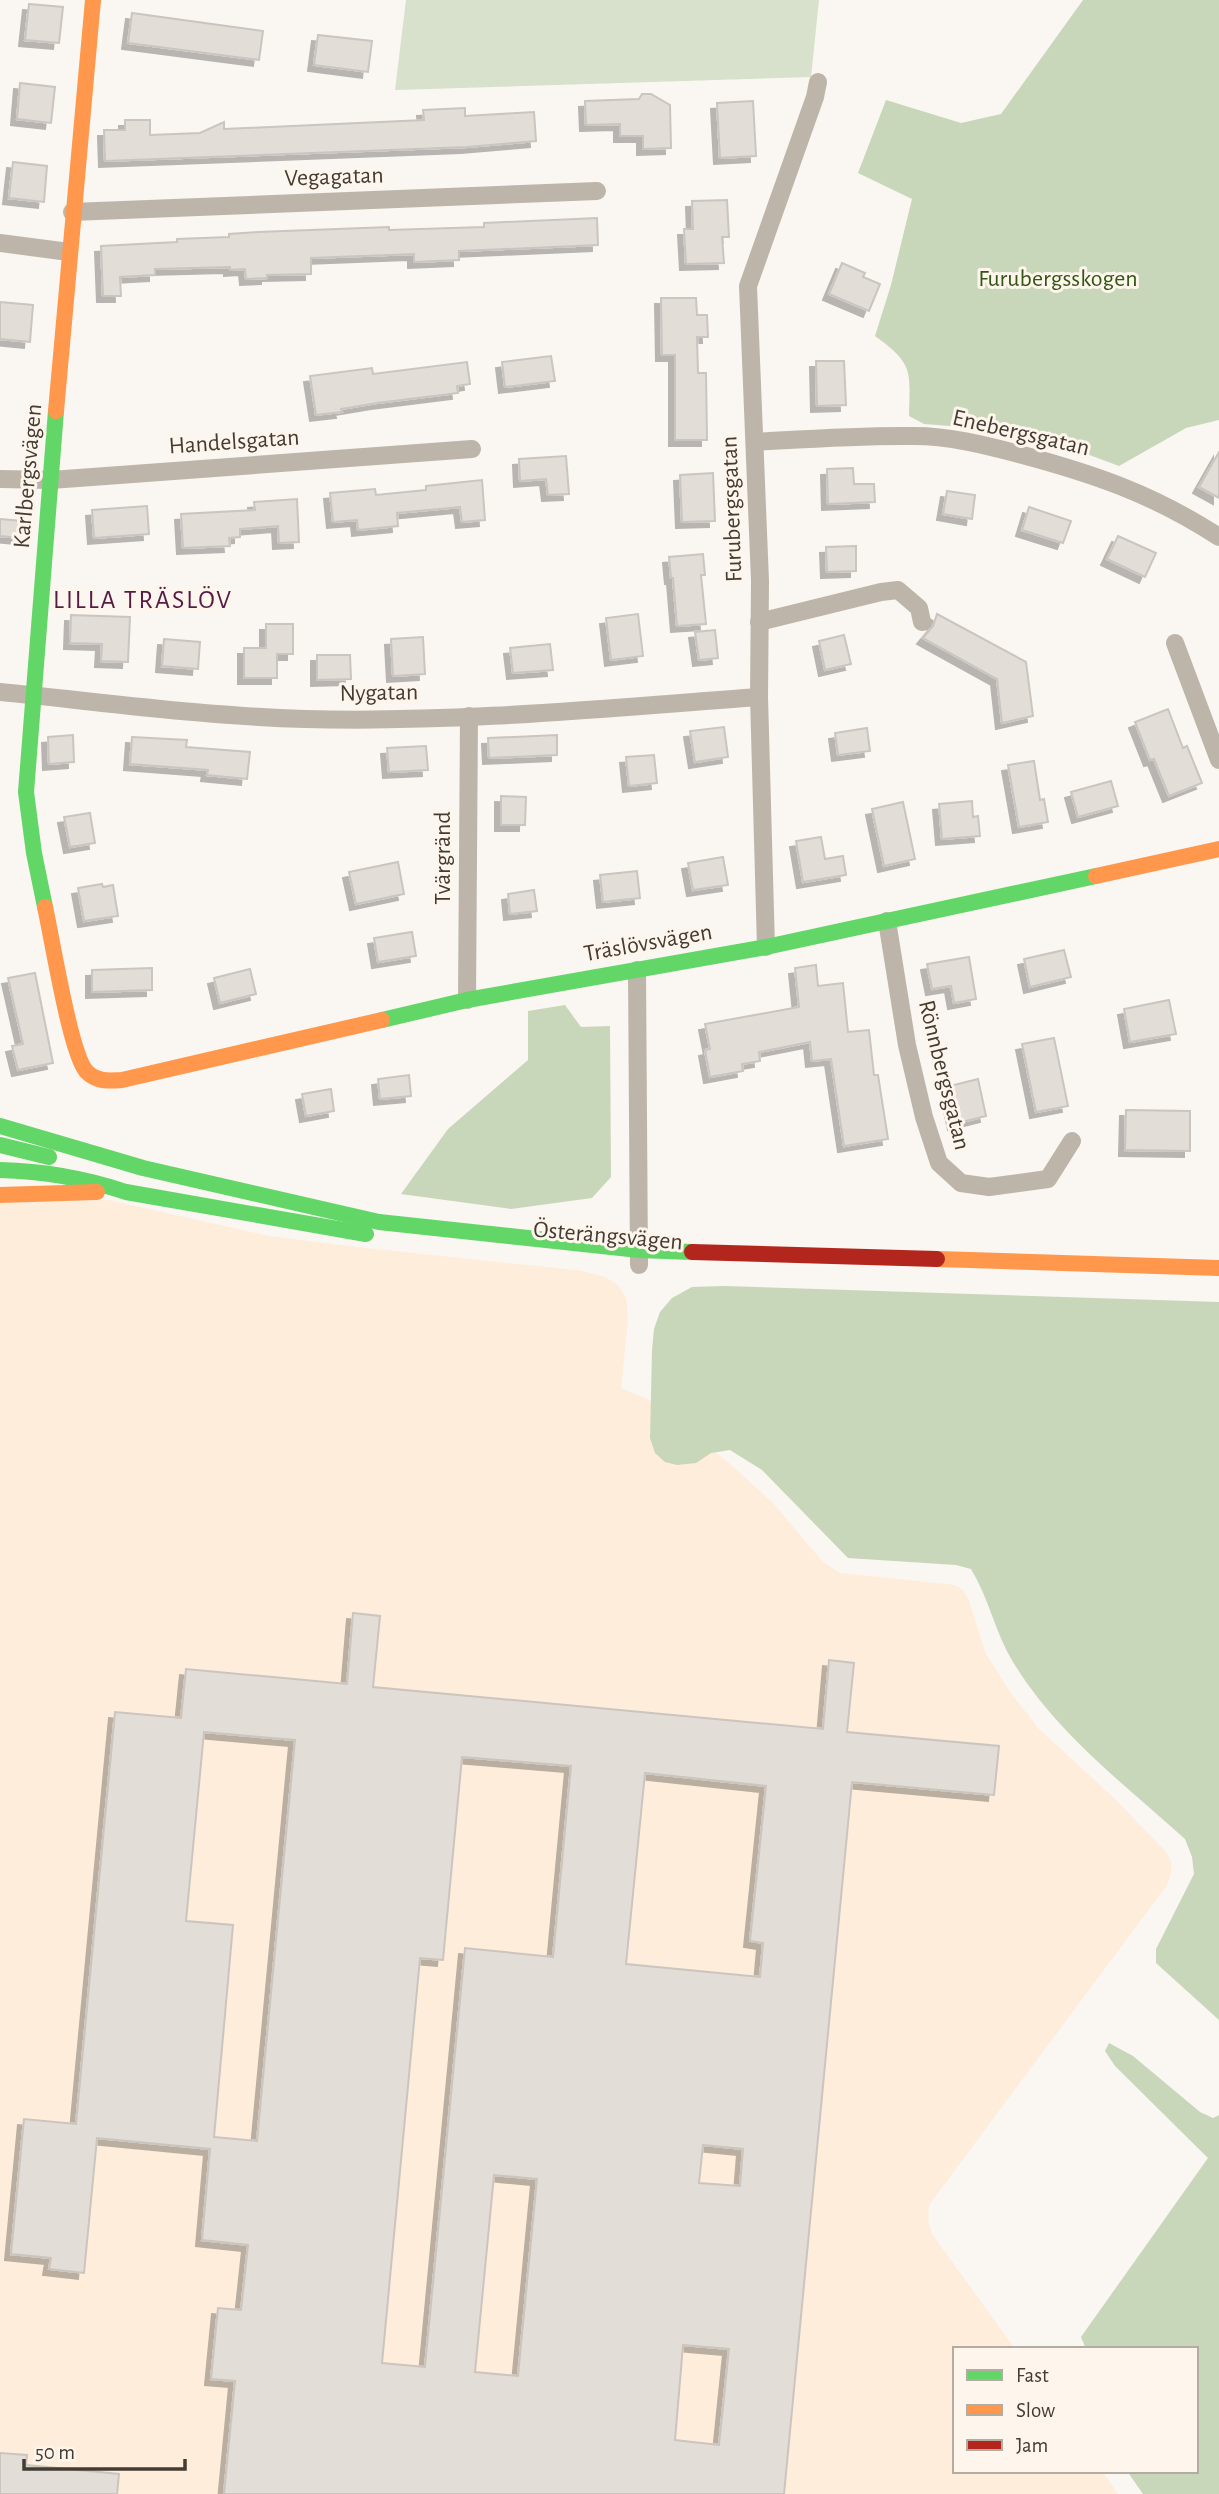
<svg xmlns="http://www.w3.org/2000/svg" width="1219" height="2494" viewBox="0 0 1219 2494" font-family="'Alegreya Sans',sans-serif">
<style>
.built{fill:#fdedda}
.green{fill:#d7e1cc}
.forest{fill:#c8d6ba}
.building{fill:#e3ddd7;stroke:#cbc5bf;stroke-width:2;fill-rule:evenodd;filter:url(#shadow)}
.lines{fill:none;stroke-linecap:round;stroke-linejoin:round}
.street{stroke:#bdb5aa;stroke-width:18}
.fast{stroke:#63d668;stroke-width:16}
.slow{stroke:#ff974d;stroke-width:16}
.jam{stroke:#b3261e;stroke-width:16}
.labels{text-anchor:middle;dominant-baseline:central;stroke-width:6;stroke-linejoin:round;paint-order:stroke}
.street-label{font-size:24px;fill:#433c32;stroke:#fef6ed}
.park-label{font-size:24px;fill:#325614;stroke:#fef6ed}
.neighbourhood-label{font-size:26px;letter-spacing:2px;fill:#541b43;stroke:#fef6ed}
</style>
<defs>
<filter id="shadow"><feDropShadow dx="-6" dy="6" stdDeviation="0" flood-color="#0004"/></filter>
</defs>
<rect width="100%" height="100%" fill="#faf6f1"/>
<polygon class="built" points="108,1200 269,1236 356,1247 583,1271 605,1277 618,1285 626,1298 628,1319 621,1388 649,1400 729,1463 772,1502 823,1562 840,1573 955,1585 963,1590 969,1601 985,1652 1008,1689 1038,1728 1115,1799 1166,1852 1171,1861 1171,1873 1167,1885 929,2205 928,2220 932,2234 1015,2349 955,2349 955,2471 1102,2471 1118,2494 0,2494 0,1203"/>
<polygon class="green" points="406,0 819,0 811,77 395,90"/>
<g class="forest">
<path d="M 1083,0 L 1219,0 L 1219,420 L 1186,428 L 1119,466 L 1060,444 L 976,428 L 924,424 L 909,416 C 910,371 914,364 875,336 L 891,285 L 912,199 L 858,173 L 886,100 L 961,123 L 1001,114 Z"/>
<polygon points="565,1005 581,1027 610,1026 611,1177 592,1198 511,1209 401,1194 448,1129 528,1060 528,1011"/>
<path d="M 724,1286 L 1219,1302 L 1219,2020 L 1156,1963 L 1156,1949 L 1194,1874 L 1192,1857 L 1185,1839 C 1124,1784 1056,1733 1013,1662 C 995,1633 989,1598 971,1569 L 956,1565 L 848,1558 L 762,1470 L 730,1450 L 711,1453 L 696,1463 L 677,1465 L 665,1462 L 655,1453 L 650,1438 L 652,1350 L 654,1329 L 660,1312 L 672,1298 L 692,1287 Z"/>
<polygon points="1109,2043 1133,2056 1200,2112 1213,2118 1219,2115 1219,2494 1143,2494 1127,2471 1196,2471 1196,2349 1086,2349 1081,2337 1208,2158 1115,2066 1105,2051"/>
</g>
<g class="building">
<polygon points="29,4 63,7 59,43 25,40"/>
<polygon points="132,13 263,31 259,60 128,43"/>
<polygon points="318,35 372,41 368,72 314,65"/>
<polygon points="20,83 55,87 51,123 17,119"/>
<polygon points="642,94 651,94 670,105 671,148 643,149 643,136 620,136 620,124 586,125 585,101 639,99"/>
<polygon points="753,101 756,156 720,158 717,103"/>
<polygon points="465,108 465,116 534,112 536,141 467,147 105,161 104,130 125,130 125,120 150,120 150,135 200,133 224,122 224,129 424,120 423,110"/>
<polygon points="13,162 47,166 44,202 9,198"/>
<polygon points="727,200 729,237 722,237 724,263 686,264 684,229 693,229 692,201"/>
<polygon points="597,218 598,245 459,251 459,260 414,262 414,254 311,258 311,274 267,275 267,278 246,279 245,269 230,270 230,267 155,269 155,275 120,277 121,296 103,296 101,246 177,242 177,239 229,237 229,234 258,232 389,227 389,230 484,227 484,223"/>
<polygon points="842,263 865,273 863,277 880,284 869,311 829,294"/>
<polygon points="661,298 696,298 697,315 707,315 708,337 697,337 698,373 706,373 707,440 675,440 675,355 662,355"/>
<polygon points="0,302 33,305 30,342 0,339"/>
<polygon points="551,356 555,381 505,387 502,362"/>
<polygon points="816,361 844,361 846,405 817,406"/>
<polygon points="467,362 470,384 457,386 458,393 377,403 341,409 342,412 316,415 310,376 372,368 373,374"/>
<polygon points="1219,452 1219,498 1199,487"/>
<polygon points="566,456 569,494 548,495 546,479 520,481 519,459"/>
<polygon points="853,468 854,484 874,484 875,502 828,504 827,469"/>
<polygon points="713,473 715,521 682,522 680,475"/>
<polygon points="482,480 485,520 462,522 460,507 397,513 398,526 358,530 357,520 333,522 330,493 375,489 376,495 426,490 426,486"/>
<polygon points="947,491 975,495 972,519 943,514"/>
<polygon points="297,499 299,542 279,543 278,526 240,529 240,537 229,538 230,546 183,548 181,514 255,510 254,502"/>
<polygon points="147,506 149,534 94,538 92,510"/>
<polygon points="1029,507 1071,521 1063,543 1022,530"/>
<polygon points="0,519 22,521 20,538 0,536"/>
<polygon points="1118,536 1156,553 1145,577 1107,559"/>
<polygon points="856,546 856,571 827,572 826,547"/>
<polygon points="703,554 705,575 701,575 706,624 677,626 673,578 671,578 669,557"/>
<polygon points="638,614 643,656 611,660 606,618"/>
<polygon points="937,614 1026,662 1033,716 1002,723 997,679 923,638 933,626"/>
<polygon points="71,615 130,617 128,662 101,661 102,644 70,643"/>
<polygon points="266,624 293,624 293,654 277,654 277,678 244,678 244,648 266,648"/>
<polygon points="715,630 718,658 699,660 695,632"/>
<polygon points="844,635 851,664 825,670 819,641"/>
<polygon points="423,637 425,674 393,676 391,639"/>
<polygon points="164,639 200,642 198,669 162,666"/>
<polygon points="550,644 553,670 513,673 510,648"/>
<polygon points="317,655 350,655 351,679 317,680"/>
<polygon points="1168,709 1183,748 1187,746 1202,783 1169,796 1154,759 1150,760 1135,722"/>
<polygon points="724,727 728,757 695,762 690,731"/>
<polygon points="867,728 870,751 838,755 835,733"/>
<polygon points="73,735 74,762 49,764 48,737"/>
<polygon points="557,735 557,755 489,758 488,738"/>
<polygon points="132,737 187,740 186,747 250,752 247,779 207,775 208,770 130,764"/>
<polygon points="426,746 428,770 389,772 387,748"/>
<polygon points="654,755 657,783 629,786 626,757"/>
<polygon points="1034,761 1040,800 1044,799 1048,822 1019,827 1008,765"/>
<polygon points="1111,781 1118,806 1078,817 1071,792"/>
<polygon points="501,796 526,797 525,825 501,825"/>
<polygon points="972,801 973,817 978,816 980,836 942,839 939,804"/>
<polygon points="903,802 915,859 884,866 872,809"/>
<polygon points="90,813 95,843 70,847 64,817"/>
<polygon points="821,837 825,859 843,856 846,875 803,882 796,841"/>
<polygon points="723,857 728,885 693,890 688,863"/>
<polygon points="398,862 404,894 356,904 349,872"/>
<polygon points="637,871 640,898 603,902 600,875"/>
<polygon points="102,884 103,887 113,885 118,916 84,921 78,888"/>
<polygon points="534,890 537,911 510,914 508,894"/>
<polygon points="412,932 416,956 378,962 374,938"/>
<polygon points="1064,950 1071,977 1030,987 1024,959"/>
<polygon points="969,957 976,999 954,1003 951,986 932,989 927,964"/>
<polygon points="816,965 818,986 843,983 848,1032 869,1030 874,1075 878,1075 888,1139 844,1146 831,1059 812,1061 810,1042 759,1052 760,1061 742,1064 743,1071 710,1077 705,1050 710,1049 705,1024 799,1007 795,968"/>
<polygon points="152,968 152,990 92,992 92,970"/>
<polygon points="250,969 256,994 220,1003 214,978"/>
<polygon points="35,973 53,1063 18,1070 12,1046 23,1044 8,978"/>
<polygon points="1169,1000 1176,1034 1130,1042 1124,1009"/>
<polygon points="1054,1038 1068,1106 1036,1112 1022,1044"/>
<polygon points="409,1075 411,1096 380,1099 378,1079"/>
<polygon points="978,1079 986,1116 954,1124 946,1087"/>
<polygon points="331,1089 334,1111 306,1116 302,1094"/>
<polygon points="1126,1110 1190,1111 1190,1151 1125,1150"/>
<path d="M 353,1613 L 380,1616 L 373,1687 L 823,1729 L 829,1660 L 854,1663 L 847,1732 L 999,1746 L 994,1795 L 852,1782 L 784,2494 L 224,2494 L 235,2381 L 211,2379 L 218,2308 L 241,2310 L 248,2245 L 202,2240 L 210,2149 L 97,2138 L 84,2273 L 49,2269 L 51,2258 L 11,2254 L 24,2119 L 76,2124 L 115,1712 L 181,1718 L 186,1669 L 347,1684 ZM 204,1732 L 295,1740 L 257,2141 L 214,2137 L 233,1925 L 186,1921 ZM 462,1757 L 571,1766 L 553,1957 L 465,1948 L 425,2367 L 382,2363 L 420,1958 L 443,1960 ZM 645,1773 L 766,1786 L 750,1941 L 763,1943 L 760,1977 L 626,1964 ZM 703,2145 L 743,2149 L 740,2186 L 699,2183 ZM 494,2175 L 537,2179 L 518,2376 L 475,2372 ZM 683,2345 L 729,2349 L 719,2445 L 675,2440 Z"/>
<polygon points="0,2453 27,2455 26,2465 119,2474 117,2494 0,2494"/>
</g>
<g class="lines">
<g class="street">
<polyline points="72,212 597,191"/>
<polyline points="0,243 69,252"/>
<path d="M 755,442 C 807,439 861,435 914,436 C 949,436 985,445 1019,454 C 1094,474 1153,494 1219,537"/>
<polyline points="0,479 51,480 472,449"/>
<polyline points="759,622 881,592 898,590 919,608 922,622"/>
<polyline points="1175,643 1219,760"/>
<path d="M 0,692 C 102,702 203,716 305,719 C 457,723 608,708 759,697"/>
<polyline points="887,921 907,1045 924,1117 939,1163 961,1183 989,1187 1048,1179 1072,1141"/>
<polyline points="766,947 759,697 760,581 748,286 815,97 818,82"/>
<polyline points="637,970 639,1265"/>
<polyline points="467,1000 469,716"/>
</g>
<g class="fast">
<polyline points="45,907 34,853 26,792 56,411"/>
<polyline points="382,1020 467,1000 766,947 1096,876"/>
<polyline points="0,1126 143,1168 379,1222 639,1250 692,1252"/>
<polyline points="0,1145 49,1157"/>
<path d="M 0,1170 C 44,1171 84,1178 126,1192 L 366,1234"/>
</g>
<g class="slow">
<polyline points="56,411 93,0"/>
<polyline points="1096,876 1219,849"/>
<path d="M 45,907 C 52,938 70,1052 86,1071 C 96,1082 109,1081 122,1080 L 382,1020"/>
<polyline points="0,1195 97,1192"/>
<polyline points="937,1259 1219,1268"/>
</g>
<polyline class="jam" points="692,1252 937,1259"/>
</g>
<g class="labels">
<g class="street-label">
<text transform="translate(334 177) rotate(-2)">Vegagatan</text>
<text transform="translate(1021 433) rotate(13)">Enebergsgatan</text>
<text transform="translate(234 442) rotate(-4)">Handelsgatan</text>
<text transform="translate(28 476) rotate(-85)">Karlbergsvägen</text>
<text transform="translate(732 509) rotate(-92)">Furubergsgatan</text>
<text transform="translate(379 693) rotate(-1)">Nygatan</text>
<text transform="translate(443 858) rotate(-90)">Tvärgränd</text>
<text transform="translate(648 943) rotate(-10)">Träslövsvägen</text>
<text transform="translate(944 1075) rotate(76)">Rönnbergsgatan</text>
<text transform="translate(608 1236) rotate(5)">Österängsvägen</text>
</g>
<g class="park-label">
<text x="1058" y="279">Furubergsskogen</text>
</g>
<g class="neighbourhood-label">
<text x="143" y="600">LILLA TRÄSLÖV</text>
</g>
</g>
<rect x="953" y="2347" width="245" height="126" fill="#fef6ed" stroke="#b3aca2" stroke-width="2"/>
<rect x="967" y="2370" width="35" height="10" fill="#63d668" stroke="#b3aca2" stroke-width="2"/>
<text x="1016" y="2382" font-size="21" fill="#433c32">Fast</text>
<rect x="967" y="2405" width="35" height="10" fill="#ff974d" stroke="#b3aca2" stroke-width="2"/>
<text x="1016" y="2417" font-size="21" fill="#433c32">Slow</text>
<rect x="967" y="2440" width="35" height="10" fill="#b3261e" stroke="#b3aca2" stroke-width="2"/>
<text x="1016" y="2452" font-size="21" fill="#433c32">Jam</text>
<path d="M24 2459v10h161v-10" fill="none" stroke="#433c32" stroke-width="3.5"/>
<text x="35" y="2459" font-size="21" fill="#433c32" stroke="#fef6ed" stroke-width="5" paint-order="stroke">50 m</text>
</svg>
